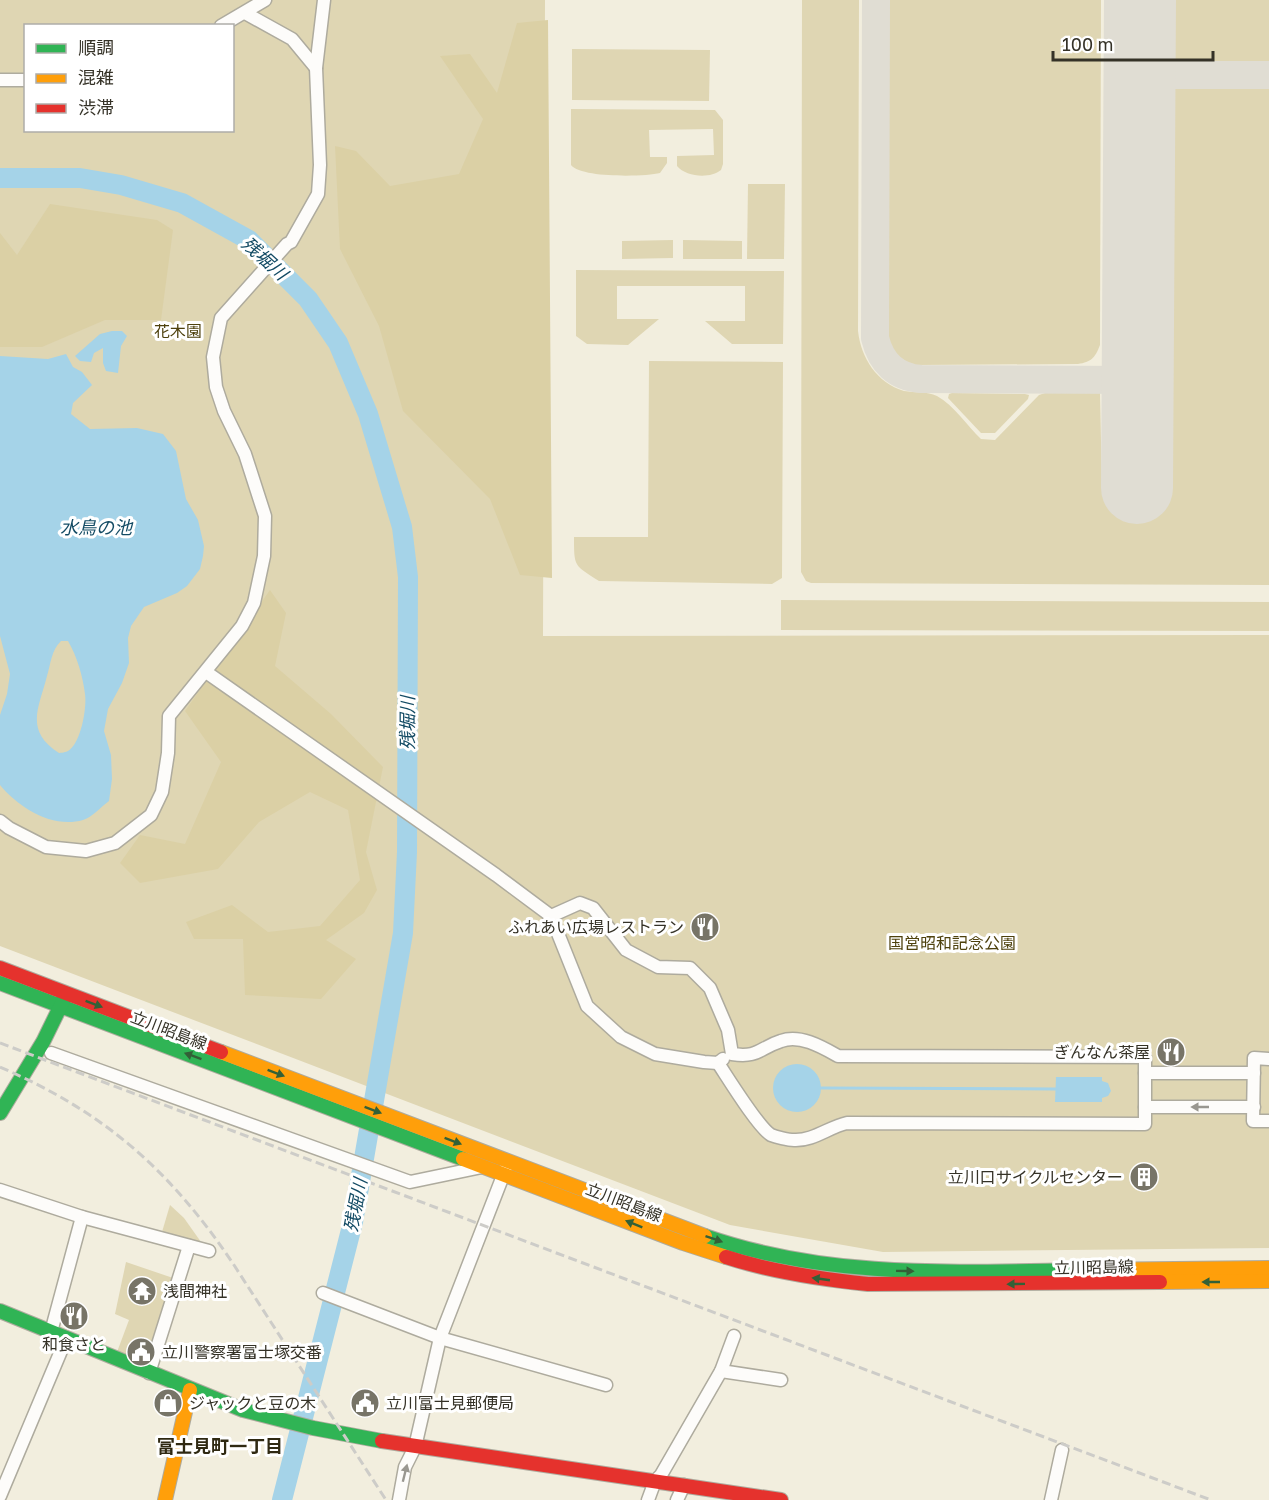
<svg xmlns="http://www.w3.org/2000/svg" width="1269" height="1500" viewBox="0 0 1269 1500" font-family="'Golos Text','Noto Sans JP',sans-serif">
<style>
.green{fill:#dfd6b3;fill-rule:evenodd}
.forest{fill:#dbd0a5}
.water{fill:#a5d3e8;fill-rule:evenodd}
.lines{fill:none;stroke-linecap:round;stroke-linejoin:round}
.stream{stroke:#a5d3e8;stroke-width:3}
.river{stroke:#a5d3e8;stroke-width:20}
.taxiway{stroke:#e0ddd3;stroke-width:28}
.runway{stroke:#e0ddd3;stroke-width:72}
.street-casing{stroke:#aeab9e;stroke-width:15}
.fast-casing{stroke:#aeab9e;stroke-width:16}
.slow-casing{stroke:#aeab9e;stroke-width:16}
.jam-casing{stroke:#aeab9e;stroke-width:16}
.street{stroke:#fdfcfa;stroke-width:12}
.fast{stroke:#30b455;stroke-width:14}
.slow{stroke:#ff9f0a;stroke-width:14}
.jam{stroke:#e5322d;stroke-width:14}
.rail{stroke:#cdccc8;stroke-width:3;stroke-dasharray:9 4.5;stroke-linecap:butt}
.oneway{fill:#336037}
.oneway2{fill:#999790}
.labels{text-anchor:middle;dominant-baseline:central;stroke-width:6;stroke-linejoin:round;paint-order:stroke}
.park-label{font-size:16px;fill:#4e410d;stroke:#fff}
.poi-label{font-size:16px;fill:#353227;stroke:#fff;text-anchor:start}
.street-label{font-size:16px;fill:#353227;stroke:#fff}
.water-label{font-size:18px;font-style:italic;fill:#134b64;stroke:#fff}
.neighbourhood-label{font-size:18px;font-weight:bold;fill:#2f2912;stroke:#fff}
</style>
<rect width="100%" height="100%" fill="#f2eede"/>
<g class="green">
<path d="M 0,0 L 545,0 L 543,636 L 1269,635 L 1269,1248 L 883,1252 L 730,1225 L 0,946 ZM 26,26 L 232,26 L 232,130 L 26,130 Z"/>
<path d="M 802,0 L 859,0 L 858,331 C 861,358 877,383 904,391 C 915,393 927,391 937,396 C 954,405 967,426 981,439 L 995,440 L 1039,395 L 1045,393 L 1100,393 L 1102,489 L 1171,489 L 1173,93 L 1176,87 L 1186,81 L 1269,81 L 1269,585 L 811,583 L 806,581 L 801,572 Z"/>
<path d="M 887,0 L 1101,0 L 1100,345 C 1095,358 1091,362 1078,364 L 914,365 C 896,358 888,348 886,329 Z"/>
<path d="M 1173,0 L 1269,0 L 1269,67 L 1188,67 C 1184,65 1177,64 1175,60 C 1169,49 1173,13 1173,0 Z"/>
<polygon points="572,49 710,50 709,101 572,100"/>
<path d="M 571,109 L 715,110 L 723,120 L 723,164 L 721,170 C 710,179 686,177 677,166 L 677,156 L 714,155 L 713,129 L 649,130 L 650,157 L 667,157 L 667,163 L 660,173 C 644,177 581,178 571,165 Z"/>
<polygon points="748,184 785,184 784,259 747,259"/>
<polygon points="673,240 673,258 622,259 622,241"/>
<polygon points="683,240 742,241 742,259 683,259"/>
<polygon points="576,270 784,271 783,344 732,344 705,321 745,321 745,286 617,286 617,319 659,319 628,345 587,344 576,336"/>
<path d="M 649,361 L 783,362 L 782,578 L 772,584 L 599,581 C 574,565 574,567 574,537 L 648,537 Z"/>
<polygon points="952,393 1025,394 1029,395 1028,399 995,433 981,433 948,398 949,394"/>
<polygon points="781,600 1269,602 1269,631 781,630"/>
<polygon points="170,1205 184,1218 201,1242 162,1232"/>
<polygon points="126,1262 176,1279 146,1364 117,1352 129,1320 115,1314"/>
</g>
<g class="forest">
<polygon points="548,20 552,578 520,575 490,499 403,411 379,326 340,249 335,146 356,151 390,186 459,174 483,119 440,56 470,54 497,93 517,23"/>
<polygon points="50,204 157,220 173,230 161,320 105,320 42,347 0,347 0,233 17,255"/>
<polygon points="270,590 286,613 275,666 331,714 383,767 366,852 377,890 364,913 326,940 356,959 321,999 245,995 243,939 194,939 186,922 232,905 268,932 320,926 360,880 348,810 310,792 259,822 218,869 140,883 120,863 140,835 185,844 221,762 185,711"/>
</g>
<g class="water">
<polygon points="112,331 122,331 127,336 121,346 118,373 106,371 103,363 103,348 94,353 91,362 80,361 75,356 100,334"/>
<path d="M 66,354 L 73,367 L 82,372 L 92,385 L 73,403 L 71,414 L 90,429 L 137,428 L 163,434 L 176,451 L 186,499 L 198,520 L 204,546 L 203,556 L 200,569 L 187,586 L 177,593 L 144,607 L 131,626 L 128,638 L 129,663 L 122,683 L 108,709 L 104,731 L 111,755 L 112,779 L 109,801 C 102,806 91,818 83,820 C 52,829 18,807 0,785 L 0,715 L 7,694 L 10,674 L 0,636 L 0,356 L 48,359 ZM 61,641 L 68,641 C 77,656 83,677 85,694 C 87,708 81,743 68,751 C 67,752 60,753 59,753 C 24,730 39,708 47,676 C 51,663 51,651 61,641 Z"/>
<circle cx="797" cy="1088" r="24"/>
<polygon points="1056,1077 1102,1077 1102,1081 1108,1083 1111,1091 1108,1096 1102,1098 1102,1102 1055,1102"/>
</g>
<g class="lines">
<polyline class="stream" points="821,1088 1056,1089"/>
<polyline class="river" points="0,178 80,178 121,185 182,203 249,240 308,299 338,343 368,414 402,527 408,577 407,852 403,933 353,1222 282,1500"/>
<g class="taxiway">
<path d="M 876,0 L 875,338 C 881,363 896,377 921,379 L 1138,380"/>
<polyline points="1139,75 1269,75"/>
</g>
<polyline class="runway" points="1137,488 1140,0"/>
<g class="street-casing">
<g id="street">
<polyline points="245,13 292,39 316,68"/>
<polyline points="221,26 265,0"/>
<polyline points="0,80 26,80"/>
<path d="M 206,672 L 496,875 L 551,916 L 580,903 L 593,908 L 626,950 L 658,967 L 690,968 L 710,988 L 728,1030 L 732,1054 C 759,1058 759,1048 781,1041 C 800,1034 822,1047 838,1056 L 1145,1057 L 1145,1124 L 847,1123 C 829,1127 813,1141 794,1140 C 788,1140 776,1137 771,1135 C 758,1127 728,1078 718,1063"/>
<polyline points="0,821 9,828 46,847 86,851 115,843 151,815 162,792 168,753 169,716 242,626 254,603 264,556 265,516 245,454 224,411 216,387 213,357 221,318 287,244 291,242 318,194 320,165 316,68 324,0"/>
<polyline points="551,916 587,1006 621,1037 655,1054 704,1062 718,1063 723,1059"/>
<polyline points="51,1053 410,1182 482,1167"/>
<polyline points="1269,1059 1254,1058 1253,1121 1269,1121"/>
<polyline points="1145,1073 1254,1073"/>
<polyline points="1145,1107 1254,1107"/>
<polyline points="0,1190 82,1217 209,1251"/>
<polyline points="323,1293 440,1338 606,1385"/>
<polyline points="51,1332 82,1217"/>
<polyline points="721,1371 781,1380"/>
<polyline points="149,1373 189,1246"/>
<polyline points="0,1496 66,1339"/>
<polyline points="399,1500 405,1467 415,1447 440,1338 506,1168"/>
<polyline points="648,1500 655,1481 661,1475 721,1371 734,1336"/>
<polyline points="677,1500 684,1485"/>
<polyline points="1051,1500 1062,1450"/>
</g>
</g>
<g class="fast-casing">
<g id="fast">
<polyline points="0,983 463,1159"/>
<polyline points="0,1113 43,1042 65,997"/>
<path d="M 705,1236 C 829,1279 953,1272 1081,1270"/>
<polyline points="0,1311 243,1410 313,1428 382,1441"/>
</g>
</g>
<g class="slow-casing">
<g id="slow">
<polyline points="221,1052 705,1236"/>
<polyline points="463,1159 683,1243 726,1257"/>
<polyline points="1081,1270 1269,1268"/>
<polyline points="1160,1282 1269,1281"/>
<polyline points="165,1500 190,1390"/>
</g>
</g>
<g class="jam-casing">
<g id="jam">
<polyline points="0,968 221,1052"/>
<path d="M 726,1257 C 772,1272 820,1279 868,1284 L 1160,1282"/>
<polyline points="382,1441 781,1500"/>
</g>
</g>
<use href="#street" class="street"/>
<use href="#fast" class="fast"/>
<use href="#slow" class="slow"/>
<use href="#jam" class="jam"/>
<g class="rail">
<polyline points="0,1043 1211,1500"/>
<path d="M 0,1067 C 104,1112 169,1169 232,1262 L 386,1500"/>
</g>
</g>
<defs><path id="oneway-solid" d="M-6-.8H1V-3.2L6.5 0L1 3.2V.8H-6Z" transform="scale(1.5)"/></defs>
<g class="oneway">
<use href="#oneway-solid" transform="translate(94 1004) rotate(21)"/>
<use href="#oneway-solid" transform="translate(193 1056) rotate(-160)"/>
<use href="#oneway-solid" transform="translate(276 1073) rotate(21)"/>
<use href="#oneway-solid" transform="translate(373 1110) rotate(21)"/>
<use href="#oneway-solid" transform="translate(453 1141) rotate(21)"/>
<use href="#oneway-solid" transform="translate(634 1224) rotate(-158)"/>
<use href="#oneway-solid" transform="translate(714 1239) rotate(19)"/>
<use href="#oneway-solid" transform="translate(905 1271) rotate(1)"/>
<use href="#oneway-solid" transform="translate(821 1279) rotate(-172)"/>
<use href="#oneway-solid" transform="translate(1211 1282) rotate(180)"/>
<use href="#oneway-solid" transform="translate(1016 1284) rotate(179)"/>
</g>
<g class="oneway2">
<use href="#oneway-solid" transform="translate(1200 1107) rotate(-180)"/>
<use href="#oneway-solid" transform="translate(405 1473) rotate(-76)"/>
</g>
<defs>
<g id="restaurant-disc" transform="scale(1.5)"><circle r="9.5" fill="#777467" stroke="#fff"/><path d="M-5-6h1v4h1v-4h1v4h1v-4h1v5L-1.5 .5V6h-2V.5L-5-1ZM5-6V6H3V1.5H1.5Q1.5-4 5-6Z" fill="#fff"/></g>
<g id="building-disc" transform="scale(1.5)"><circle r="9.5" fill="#777467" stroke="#fff"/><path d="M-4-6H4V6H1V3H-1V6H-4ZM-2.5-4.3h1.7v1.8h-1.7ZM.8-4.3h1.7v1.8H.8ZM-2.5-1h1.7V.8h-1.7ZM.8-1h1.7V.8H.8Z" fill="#fff"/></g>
<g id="temple-disc" transform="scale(1.5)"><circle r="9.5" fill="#777467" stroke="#fff"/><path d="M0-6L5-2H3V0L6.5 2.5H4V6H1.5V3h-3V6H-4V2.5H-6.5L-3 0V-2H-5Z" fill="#fff"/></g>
<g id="civic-disc" transform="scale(1.5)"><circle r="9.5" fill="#777467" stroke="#fff"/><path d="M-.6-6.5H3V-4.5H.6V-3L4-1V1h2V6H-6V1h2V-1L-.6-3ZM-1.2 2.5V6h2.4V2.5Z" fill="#fff"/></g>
<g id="shop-disc" transform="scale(1.5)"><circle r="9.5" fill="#777467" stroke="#fff"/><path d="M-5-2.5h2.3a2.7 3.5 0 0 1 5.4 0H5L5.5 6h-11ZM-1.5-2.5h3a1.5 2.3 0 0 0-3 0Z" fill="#fff"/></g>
</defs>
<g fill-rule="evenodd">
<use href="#restaurant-disc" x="705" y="927"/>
<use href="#restaurant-disc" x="1171" y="1052"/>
<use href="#building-disc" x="1144" y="1177"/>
<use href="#temple-disc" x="142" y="1291"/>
<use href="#restaurant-disc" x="74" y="1316"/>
<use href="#civic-disc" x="141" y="1352"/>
<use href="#shop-disc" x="168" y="1403"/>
<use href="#civic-disc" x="365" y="1403"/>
</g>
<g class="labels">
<g class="park-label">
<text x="178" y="331">花木園</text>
<text x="952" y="943">国営昭和記念公園</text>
</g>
<g class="poi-label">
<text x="684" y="927" text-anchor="end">ふれあい広場レストラン</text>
<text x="1150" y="1052" text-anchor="end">ぎんなん茶屋</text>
<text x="1123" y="1177" text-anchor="end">立川口サイクルセンター</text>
<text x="163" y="1291">浅間神社</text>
<text x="74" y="1344" text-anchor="middle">和食さと</text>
<text x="162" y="1352">立川警察署富士塚交番</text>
<text x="189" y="1403">ジャックと豆の木</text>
<text x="386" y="1403">立川富士見郵便局</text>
</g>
<g class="street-label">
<text transform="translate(169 1030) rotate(21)">立川昭島線</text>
<text transform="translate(624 1202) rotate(21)">立川昭島線</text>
<text transform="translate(1094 1267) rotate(-1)">立川昭島線</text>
</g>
<g class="water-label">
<text transform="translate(265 258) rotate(42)">残堀川</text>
<text x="96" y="527">水鳥の池</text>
<text transform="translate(407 723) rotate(-90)">残堀川</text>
<text transform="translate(355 1205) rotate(-79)">残堀川</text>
</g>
<g class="neighbourhood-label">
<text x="220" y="1446">富士見町一丁目</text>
</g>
</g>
<rect x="24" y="24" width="210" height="108" fill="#ffffff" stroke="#aeada9" stroke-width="1.5"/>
<rect x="36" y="44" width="30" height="9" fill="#30b455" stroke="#aeada9" stroke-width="1.5"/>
<text x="78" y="54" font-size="18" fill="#353227">順調</text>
<rect x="36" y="74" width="30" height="9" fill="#ff9f0a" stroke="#aeada9" stroke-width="1.5"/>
<text x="78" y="84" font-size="18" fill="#353227">混雑</text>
<rect x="36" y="104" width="30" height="9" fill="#e5322d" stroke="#aeada9" stroke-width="1.5"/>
<text x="78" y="114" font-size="18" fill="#353227">渋滞</text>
<path d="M1053 51v9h160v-9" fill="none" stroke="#353227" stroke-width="3"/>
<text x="1062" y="51" font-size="18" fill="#353227" stroke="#ffffff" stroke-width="4.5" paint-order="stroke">100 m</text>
</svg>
